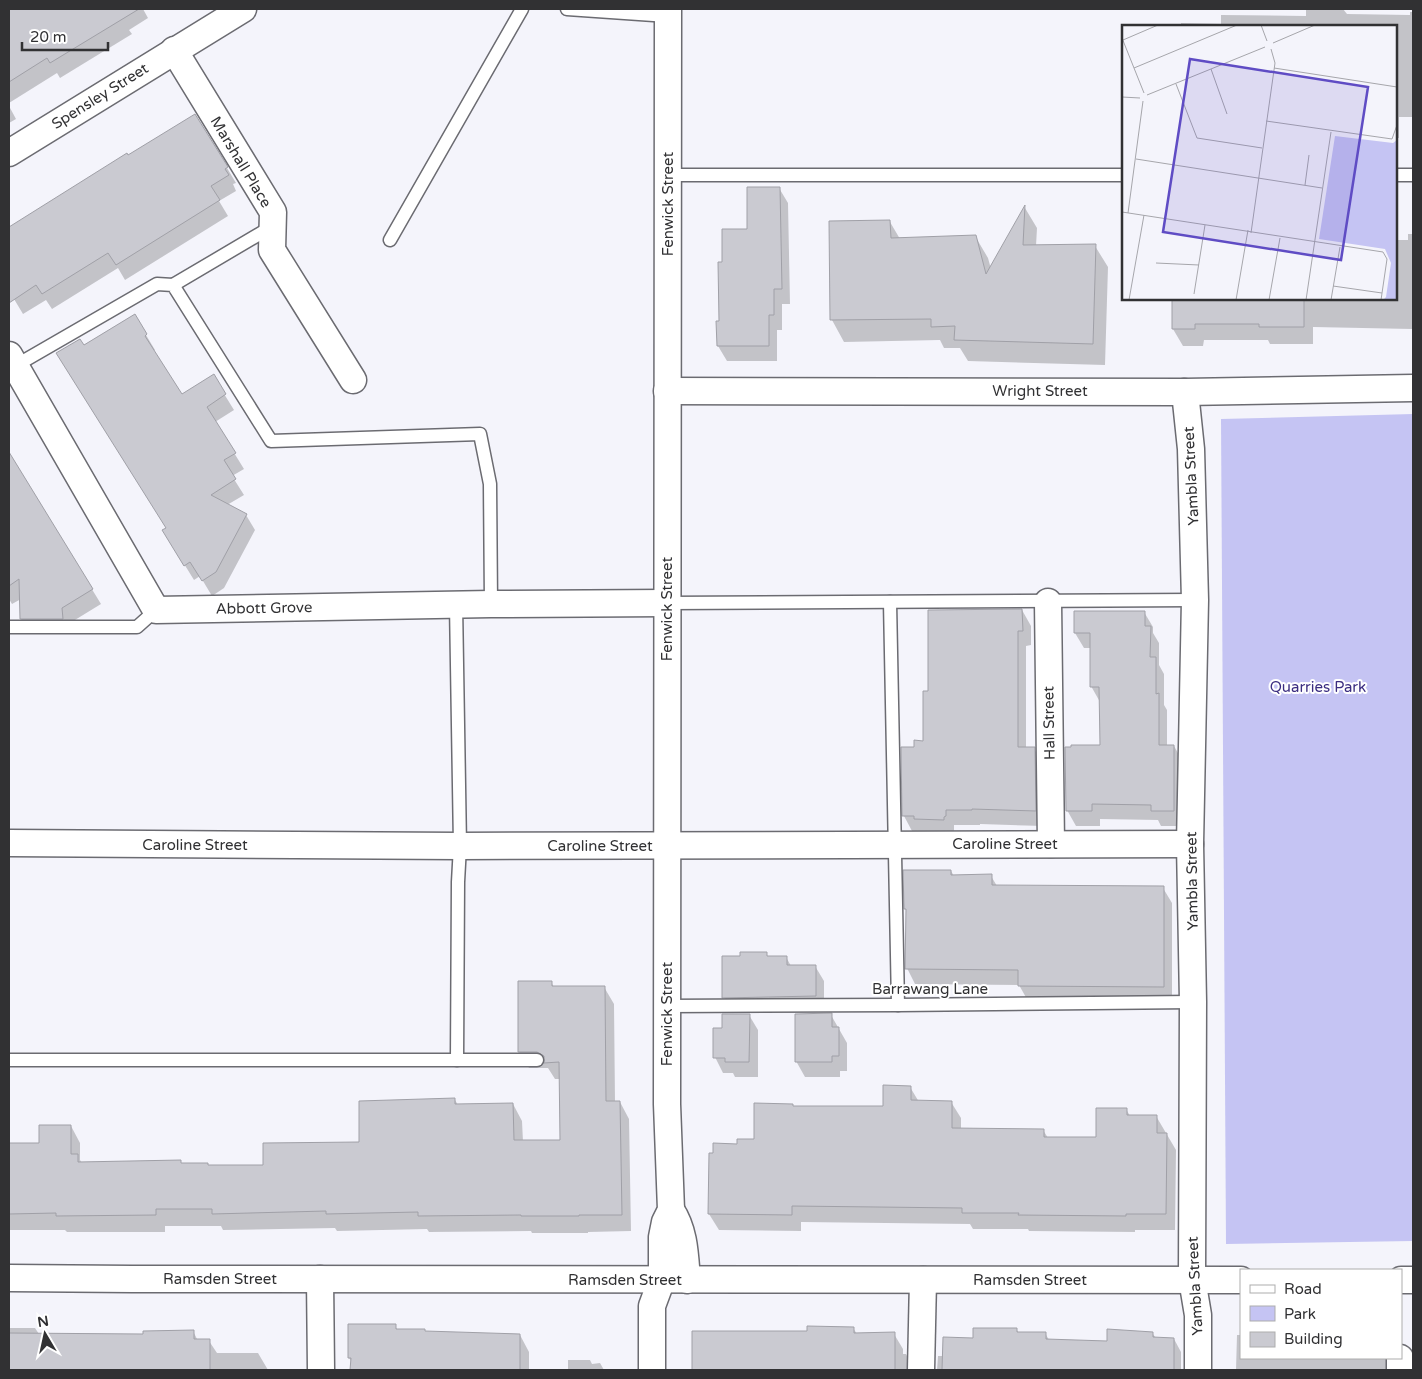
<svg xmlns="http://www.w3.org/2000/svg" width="1422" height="1379" viewBox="0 0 1422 1379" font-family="'Varela Round',sans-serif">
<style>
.green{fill:#c5c4f3}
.shadow{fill:#0003}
.building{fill:#cacad1;stroke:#a0a0a7}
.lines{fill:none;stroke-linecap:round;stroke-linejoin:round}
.service-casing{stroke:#6b6b71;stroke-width:15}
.minor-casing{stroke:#6b6b71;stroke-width:29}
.service{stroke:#fff;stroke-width:12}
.minor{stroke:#fff;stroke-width:26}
.labels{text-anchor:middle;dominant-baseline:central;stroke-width:4;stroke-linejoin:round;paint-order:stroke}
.street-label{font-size:15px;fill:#313133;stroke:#fff}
.park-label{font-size:15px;fill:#3b2d80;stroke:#fff}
.inset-road{fill:none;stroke:#a6a6ab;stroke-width:1}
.view{fill:#5f4cc4;fill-opacity:0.15;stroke:#5f4cc4;stroke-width:2.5}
.inset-edge{fill:none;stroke:#313133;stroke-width:2.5}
</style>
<rect width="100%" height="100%" fill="#f4f4fb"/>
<polygon class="green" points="1413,414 1413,1241 1226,1244 1221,419"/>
<g class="shadow">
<polygon points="9,9 143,9 148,18 129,30 132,34 60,78 57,73 9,103"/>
<polygon points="1306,9 1343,9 1347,14 1410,15 1410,12 1413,12 1413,117 1399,117 1399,138 1396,138 1396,26 1181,26 1181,23 1221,24 1221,15 1306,16"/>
<polygon points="9,106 16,119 9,123"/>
<polygon points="127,155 227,168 236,183 233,184 236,191 219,201 228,216 125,280 118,268 52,309 46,300 23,314 11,294 9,295 9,229"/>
<polygon points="779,188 788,203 790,304 782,304 782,330 777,330 777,361 727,361 718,346 718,322 720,322 724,264"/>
<polygon points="1025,208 1037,228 1036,246 1095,246 1108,267 1105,365 968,361 960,348 944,348 940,340 844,342 832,320 890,222 900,239 975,236 988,258 991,269"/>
<polygon points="1408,234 1413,234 1413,331 1412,329 1313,327 1313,344 1270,344 1268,340 1204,340 1203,346 1183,346 1173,329 1173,299 1396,299 1396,240 1408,240"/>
<polygon points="134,315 155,350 153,351 181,396 213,376 234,410 215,422 244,469 232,476 244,495 227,505 246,515 255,530 224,588 212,596 200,576 194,580 173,546 167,529 83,346"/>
<polygon points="9,454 101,604 70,623 71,634 30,634 21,619 21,599 12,604 9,599"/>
<polygon points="1022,610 1031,626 1031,645 1026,646 1026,749 1034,749 1043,764 1044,826 980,824 980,825 954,825 954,831 952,832 924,834 922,831 912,831 904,816 915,748 924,742 930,692"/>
<polygon points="1144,612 1153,627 1153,633 1159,643 1159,665 1164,674 1164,705 1167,710 1167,746 1174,746 1183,762 1182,826 1161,826 1158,820 1100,819 1100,826 1076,826 1067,810 1101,746 1100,702 1091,686 1091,648 1084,648 1075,633"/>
<polygon points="951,871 954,876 991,876 997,886 1163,888 1172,903 1172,1002 1028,1001 1019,985 915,984 907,968 907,911 905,909"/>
<polygon points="766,954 769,958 786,957 791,966 815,966 824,981 824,1011 732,1013 724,997"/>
<polygon points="551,982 554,987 604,987 614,1004 615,1102 620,1102 629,1119 631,1231 588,1232 588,1233 532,1233 531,1231 429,1232 427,1229 337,1231 335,1228 223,1230 221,1226 165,1226 165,1232 67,1232 65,1230 9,1230 9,1144 40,1144 71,1126 80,1143 80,1160 82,1163 208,1167 265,1166 360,1143 455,1100 458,1105 513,1104 522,1121 523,1142 562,1141 561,1079 555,1079 548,1068 529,1068 519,1052"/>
<polygon points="749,1015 758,1030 758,1077 735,1077 733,1073 723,1073 715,1057 723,1029"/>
<polygon points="831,1015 847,1043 847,1071 840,1071 840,1077 805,1077 796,1061"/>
<polygon points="910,1087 919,1102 951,1102 961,1118 961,1129 1043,1130 1048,1138 1097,1138 1126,1109 1130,1116 1156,1116 1176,1150 1175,1230 1135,1230 1135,1232 1029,1231 1028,1229 973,1229 970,1224 801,1222 801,1231 719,1230 709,1214 710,1155 755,1140 794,1108 884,1108"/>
<polygon points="395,1326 398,1331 520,1335 529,1352 529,1370 352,1370 352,1362 349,1358"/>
<polygon points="9,1328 35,1328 39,1334 144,1335 193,1331 198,1341 209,1341 217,1353 258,1353 268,1370 9,1370"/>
<polygon points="853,1328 857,1334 894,1334 903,1349 903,1354 906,1354 914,1370 805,1370 805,1332"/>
<polygon points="1016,1329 1019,1333 1045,1333 1049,1340 1108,1342 1152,1333 1156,1338 1174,1339 1181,1352 1181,1370 937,1370 938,1356 944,1356 974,1339"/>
<polygon points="693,1332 769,1348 769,1370 693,1370"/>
<polygon points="1237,1335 1241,1335 1241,1358 1397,1358 1395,1370 1236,1370"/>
<polygon points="568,1360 590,1360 592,1364 600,1363 604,1370 568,1370"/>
</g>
<g class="building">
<polygon points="9,9 139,9 50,63 47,58 9,82"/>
<polygon points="195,114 228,167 225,169 229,175 211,186 220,200 116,265 108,253 42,294 36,285 9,303 9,227 127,153 128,155"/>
<polygon points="747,187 780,187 782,289 774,289 774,315 769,315 769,346 717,346 716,321 719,321 718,262 722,262 722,229 747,229"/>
<polygon points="1025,205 1023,245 1096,244 1093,344 954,340 955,326 931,327 931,319 830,320 829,221 890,220 891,238 976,235 986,274"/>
<polygon points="1172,299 1304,299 1304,327 1259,327 1259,324 1195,324 1195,329 1172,329"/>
<polygon points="135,314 147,334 145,336 182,394 214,374 226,394 207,407 236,453 224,460 236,479 211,495 247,514 216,572 202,581 190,562 184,566 162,530 166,528 56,353 80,339 84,345"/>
<polygon points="9,452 93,589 62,608 63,619 20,619 19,579 9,586"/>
<polygon points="1022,609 1023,631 1018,631 1018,747 1035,747 1036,811 972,809 972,810 946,810 946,816 944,817 944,820 914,819 914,816 902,816 901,747 914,747 914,740 923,741 923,691 928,691 928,610"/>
<polygon points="1074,611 1145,611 1145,626 1151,626 1150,657 1156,657 1156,694 1159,693 1159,745 1174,745 1174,811 1151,811 1151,805 1092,804 1092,811 1066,811 1065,747 1071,747 1071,745 1100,745 1099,687 1090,687 1090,633 1074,633"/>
<polygon points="903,870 951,870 951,875 992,874 992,885 1164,886 1164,987 1018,986 1018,970 905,969 906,909 904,909"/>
<polygon points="740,952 767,952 767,956 787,956 787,965 816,965 816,996 722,998 722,956 740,956"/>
<polygon points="518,981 552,981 552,986 605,986 606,1101 620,1101 622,1215 579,1215 579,1216 521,1216 521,1215 418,1216 418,1212 326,1214 326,1211 212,1214 212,1209 156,1209 156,1215 56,1216 56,1213 9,1214 9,1143 39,1143 39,1125 71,1125 71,1154 78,1154 78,1162 181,1160 181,1163 208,1163 208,1165 263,1165 263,1143 359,1142 359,1101 455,1098 455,1104 513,1103 514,1140 560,1140 559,1062 544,1063 544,1056 537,1052 518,1052"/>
<polygon points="832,1013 832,1027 839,1027 839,1056 832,1056 832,1062 795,1062 795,1014"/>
<polygon points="722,1014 750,1014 749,1062 725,1062 725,1058 713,1058 713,1028 722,1028"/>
<polygon points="883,1085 911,1086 911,1100 952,1101 952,1128 1044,1129 1044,1137 1096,1137 1096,1108 1127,1108 1127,1115 1157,1115 1157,1133 1167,1133 1166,1214 1126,1214 1126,1216 1018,1215 1019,1213 962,1213 962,1208 792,1206 792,1215 708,1214 709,1153 713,1153 713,1143 737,1144 737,1139 754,1139 754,1103 793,1104 793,1106 883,1106"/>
<polygon points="348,1324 396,1324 396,1329 425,1329 425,1331 520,1334 520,1370 350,1370 351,1358 348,1358"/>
<polygon points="807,1326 854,1327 854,1333 895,1332 895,1370 692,1370 692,1331 807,1331"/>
<polygon points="973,1328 1017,1328 1017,1332 1046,1332 1046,1339 1107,1341 1107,1329 1153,1332 1153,1337 1174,1338 1174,1370 942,1370 943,1337 973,1338"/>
<polygon points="194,1330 194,1339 210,1339 210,1370 9,1370 9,1333 143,1334 143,1331"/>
</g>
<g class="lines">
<g class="service-casing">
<g id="service">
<polyline points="567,9 668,16"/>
<polyline points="668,175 1123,175"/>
<polyline points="1396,175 1413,175"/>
<polyline points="390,240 522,9"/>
<polyline points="173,285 273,226"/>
<polyline points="15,366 157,284 173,285 271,441 480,434 490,484 491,604"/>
<polyline points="890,602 898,1005"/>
<polyline points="667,603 1195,600"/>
<polyline points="9,627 137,627 156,610"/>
<polyline points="667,1006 898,1005 1193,1002"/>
<polyline points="9,1060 457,1060 458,882 460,846 456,604"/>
<polyline points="457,1060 537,1060"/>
</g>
</g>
<g class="minor-casing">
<g id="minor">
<polyline points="174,50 273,212 272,250 353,380"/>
<polyline points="9,153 243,9"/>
<polyline points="9,355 156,610 491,604 667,603"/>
<polyline points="667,391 1185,392 1413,388"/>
<polyline points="1185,392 1191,449 1195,600 1190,844 1193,1002 1192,1279 1198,1315 1198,1370"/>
<polyline points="1048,602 1051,844"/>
<polyline points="9,843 460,846 1190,844"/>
<path d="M 671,1210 C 685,1231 685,1256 687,1280"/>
<polyline points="9,1278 132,1279 1241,1280"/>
<polyline points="320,1279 321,1370"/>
<polyline points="1401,1280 1413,1280"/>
<polyline points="652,1370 652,1306 662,1279 662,1237 665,1222 671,1210 667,1104 668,9"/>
<polyline points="921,1370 923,1280"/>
<polyline points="1400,1370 1400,1358"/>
</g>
</g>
<use href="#service" class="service"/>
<use href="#minor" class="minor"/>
</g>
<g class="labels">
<g class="street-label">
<text transform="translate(100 96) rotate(-32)">Spensley Street</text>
<text transform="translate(241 162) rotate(59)">Marshall Place</text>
<text transform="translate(668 204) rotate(-90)">Fenwick Street</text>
<text x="1040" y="391">Wright Street</text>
<text transform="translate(1191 476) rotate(-93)">Yambla Street</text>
<text transform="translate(264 608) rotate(-1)">Abbott Grove</text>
<text transform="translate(667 609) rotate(-90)">Fenwick Street</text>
<text transform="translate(1049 723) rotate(-91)">Hall Street</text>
<text x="1005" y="844">Caroline Street</text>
<text x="195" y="845">Caroline Street</text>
<text x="600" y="846">Caroline Street</text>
<text transform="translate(1192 881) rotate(-91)">Yambla Street</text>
<text x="930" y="989">Barrawang Lane</text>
<text transform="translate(667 1014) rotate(-90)">Fenwick Street</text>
<text x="220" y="1279">Ramsden Street</text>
<text x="625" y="1280">Ramsden Street</text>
<text x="1030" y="1280">Ramsden Street</text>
<text transform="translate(1195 1286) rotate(-93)">Yambla Street</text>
</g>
<g class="park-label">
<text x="1318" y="687">Quarries Park</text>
</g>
</g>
<g transform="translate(1122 25)">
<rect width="275" height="275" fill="#f4f4fb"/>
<path d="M 213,111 L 271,118 L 275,115 L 275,275 L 261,275 L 264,272 L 269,238 L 263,224 L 197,214 Z" fill="#c5c4f3"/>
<path class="inset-road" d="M 139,0 L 145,16M 0,13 L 22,68M 1,15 L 36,0M 151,18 L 193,0M 12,43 L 115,0M 152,43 L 275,62M 89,44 L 105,89M 54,59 L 75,113 L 140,123M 25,70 L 143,22M 0,72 L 18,73M 144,96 L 270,114 L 275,100M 14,134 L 200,163M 183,160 L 187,130M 0,187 L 261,227 L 265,234 L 259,275M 6,188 L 21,76M 129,208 L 153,38 L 149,24M 34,238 L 77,240M 211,261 L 260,268M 72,269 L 83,200M 7,275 L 22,190M 114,275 L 126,205M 147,275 L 158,213M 184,275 L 209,107M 209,275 L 218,222"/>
<path class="view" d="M 68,34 L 246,62 L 219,235 L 41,207 Z"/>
<rect width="275" height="275" class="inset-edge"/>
</g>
<rect width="1422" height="1379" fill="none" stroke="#313133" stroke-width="20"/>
<rect x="1240" y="1269" width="162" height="90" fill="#ffffff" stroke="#adadad"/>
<rect x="1250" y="1285" width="25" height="8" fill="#ffffff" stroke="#adadad"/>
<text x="1284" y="1294" font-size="15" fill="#313133">Road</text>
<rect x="1250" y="1306" width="25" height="15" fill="#c5c4f3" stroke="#adadad"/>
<text x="1284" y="1319" font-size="15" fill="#313133">Park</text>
<rect x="1250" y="1332" width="25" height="15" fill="#cacad1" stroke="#adadad"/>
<text x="1284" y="1344" font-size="15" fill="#313133">Building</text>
<g transform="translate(45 1334) rotate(351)" stroke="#ffffff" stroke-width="4" paint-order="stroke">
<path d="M0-4L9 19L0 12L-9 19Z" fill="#313133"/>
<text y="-8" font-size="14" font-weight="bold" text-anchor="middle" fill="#313133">N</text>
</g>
<path d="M22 42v8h86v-8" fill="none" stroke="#313133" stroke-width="2.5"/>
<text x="30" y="42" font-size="15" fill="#313133" stroke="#ffffff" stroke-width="4" paint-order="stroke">20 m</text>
</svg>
